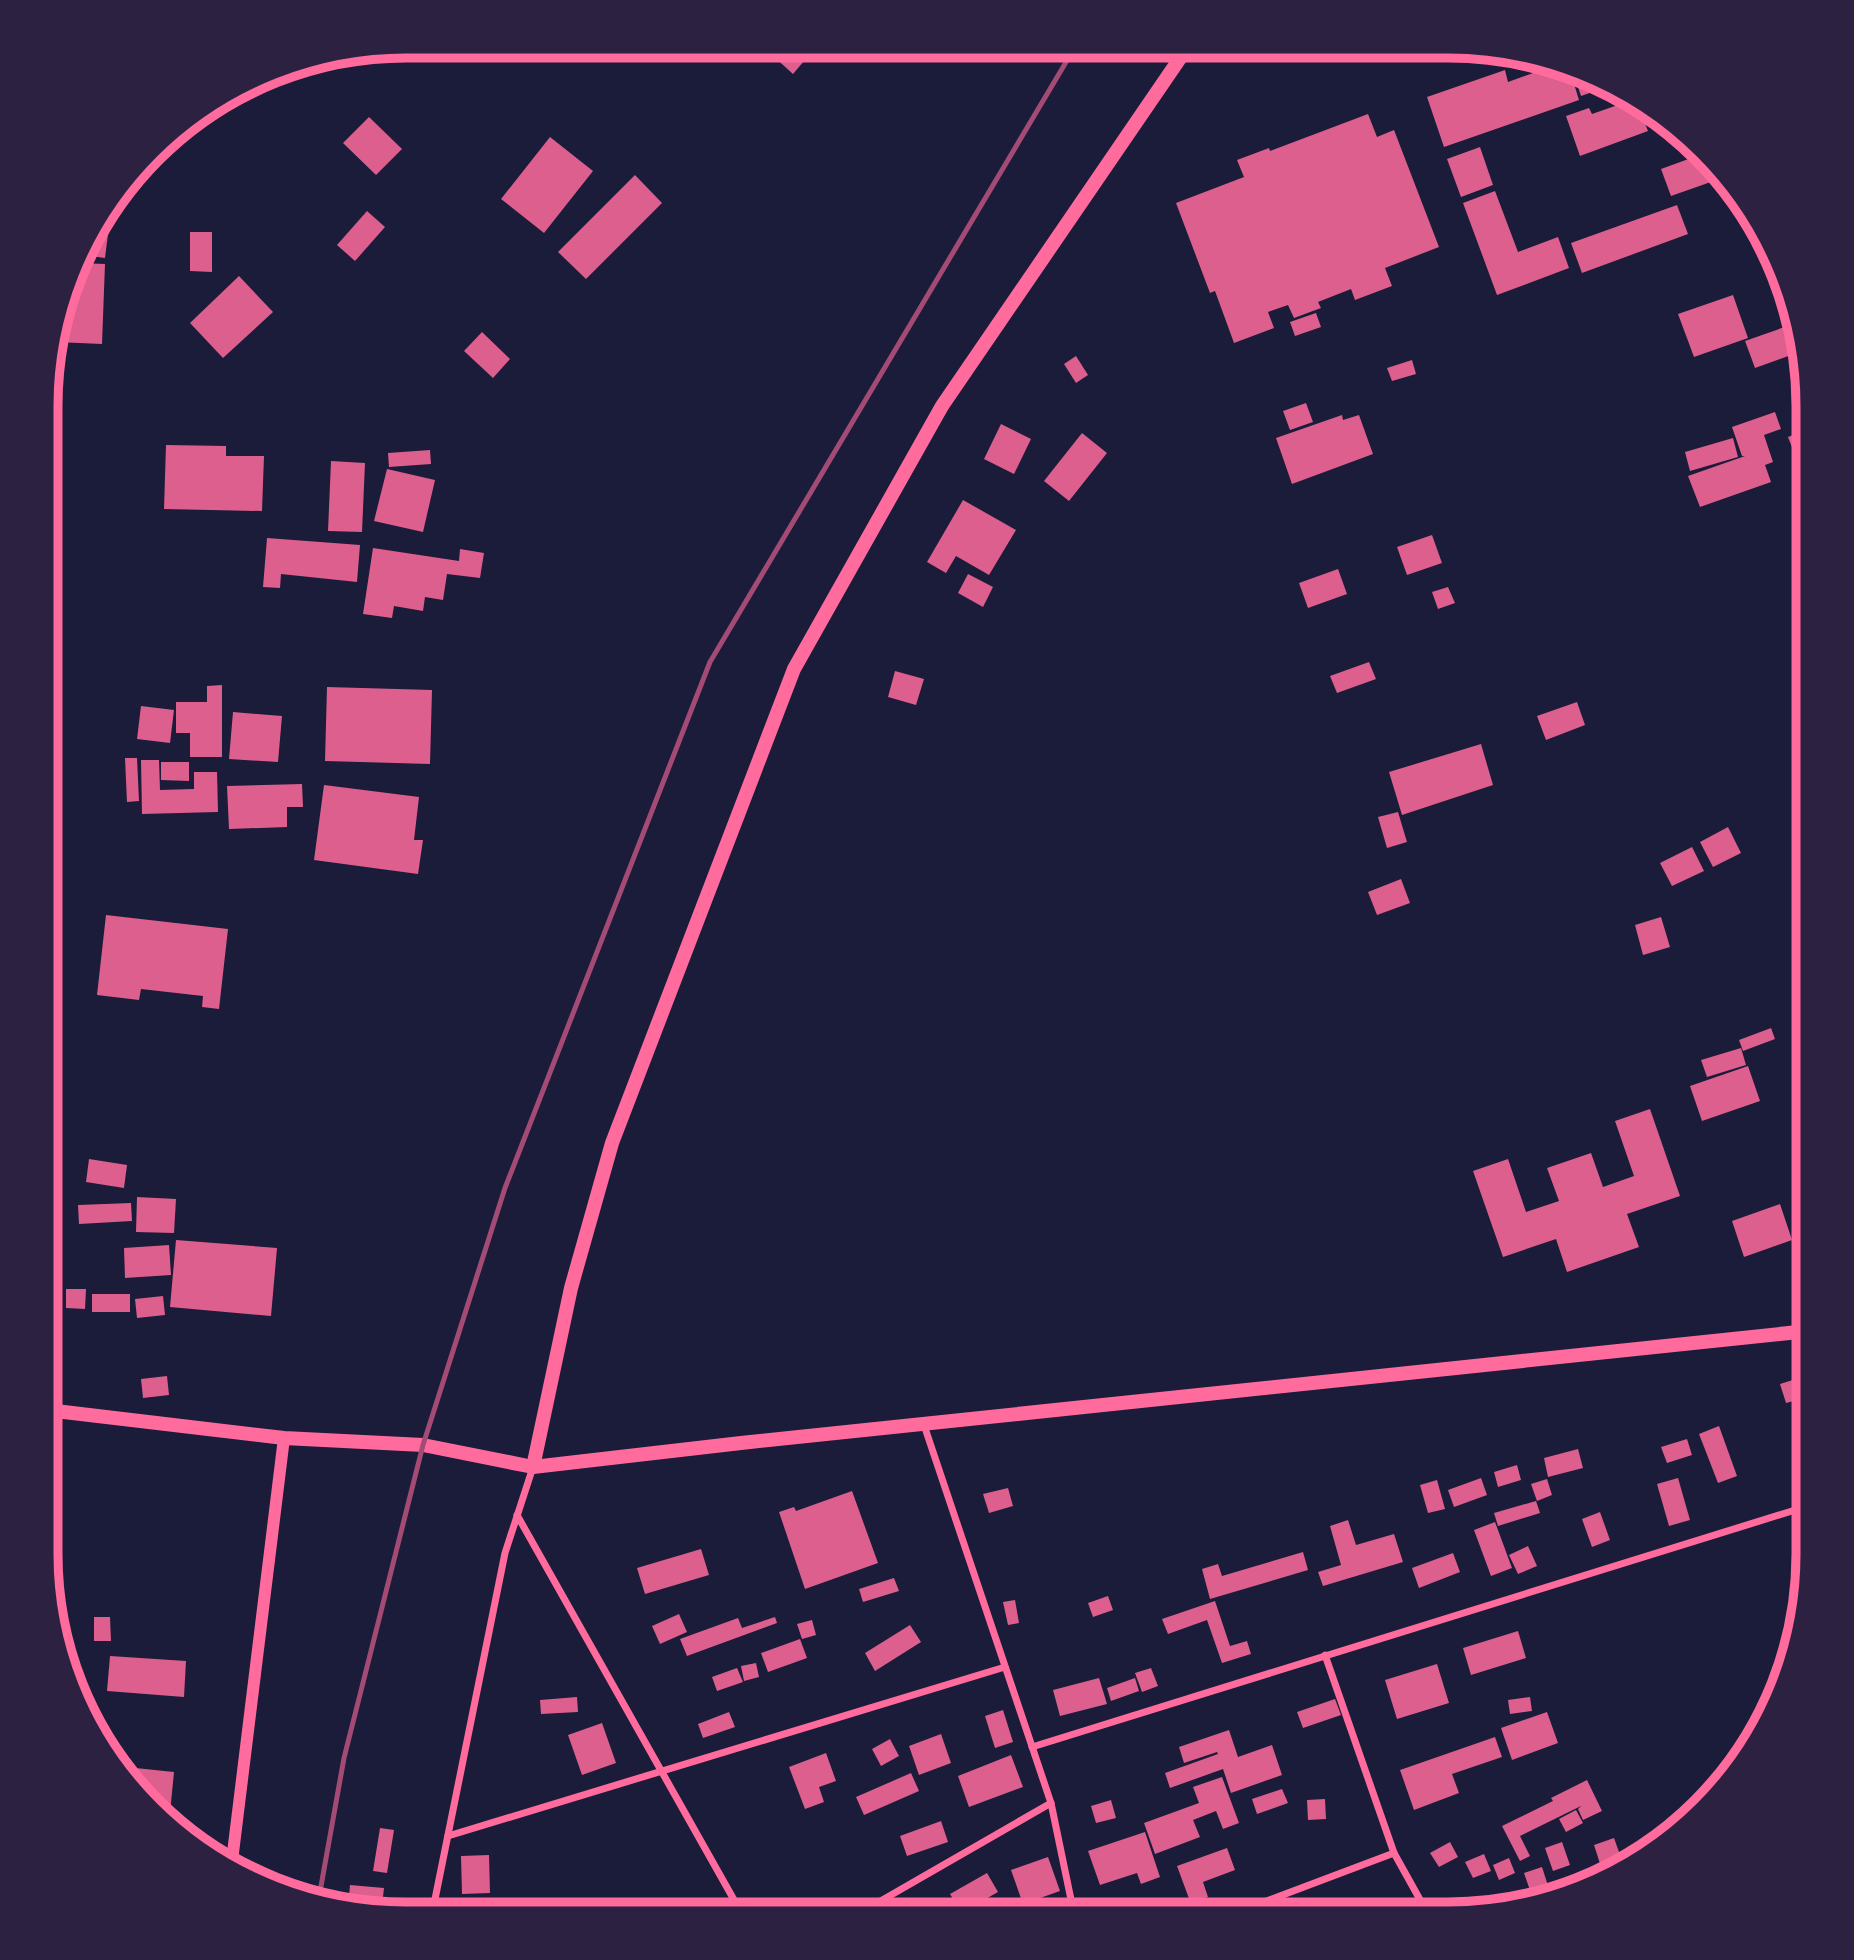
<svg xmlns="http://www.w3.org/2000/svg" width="1854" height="1960" viewBox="0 0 1854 1960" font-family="'Nunito Sans',sans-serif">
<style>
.building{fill:#dd5f8e}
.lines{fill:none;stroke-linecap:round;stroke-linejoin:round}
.minor{stroke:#ff6b9d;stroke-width:7}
.tertiary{stroke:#ff6b9d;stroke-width:12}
.secondary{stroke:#ff6b9d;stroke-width:14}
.rail{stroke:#a44b75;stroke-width:5}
.rim{fill:none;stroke:#ff6b9d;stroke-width:9}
</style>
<rect width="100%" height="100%" fill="#1b1b3a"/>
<g class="building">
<polygon points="762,46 801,47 810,54 793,74"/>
<polygon points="1477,48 1495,49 1513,55 1481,63"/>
<polygon points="1550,67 1571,74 1579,100 1444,147 1427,97 1505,70 1508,82"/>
<polygon points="1574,75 1577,76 1607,87 1581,96"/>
<polygon points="1635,99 1648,131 1580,156 1566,116 1589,108 1592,114"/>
<polygon points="1368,114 1377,137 1394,130 1439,247 1385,268 1392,286 1355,300 1351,289 1318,302 1321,308 1294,318 1288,305 1268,312 1274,328 1234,343 1215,291 1210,293 1176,203 1244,177 1237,160 1269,148 1270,151"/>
<polygon points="369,117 402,149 376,175 343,143"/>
<polygon points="550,137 593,171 544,233 501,199"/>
<polygon points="1480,147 1493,185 1461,197 1447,159"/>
<polygon points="1705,153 1725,177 1671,196 1661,169"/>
<polygon points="635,175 662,203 586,279 558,252"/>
<polygon points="1731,186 1748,205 1750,211 1741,214"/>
<polygon points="1495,191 1518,252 1558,237 1569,268 1497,295 1463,203"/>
<polygon points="112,203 105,258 83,255 94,225"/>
<polygon points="1677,205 1688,234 1582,273 1571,243"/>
<polygon points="367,211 385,227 355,261 337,245"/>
<polygon points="190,232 212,232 212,272 190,271"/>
<polygon points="80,263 105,264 102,344 56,342 57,324 64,306 71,306 71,285"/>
<polygon points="239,276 273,312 223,358 190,323"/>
<polygon points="1733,295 1748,338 1694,357 1678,314"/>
<polygon points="1316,313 1321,327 1295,336 1290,322"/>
<polygon points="1796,323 1802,351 1755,368 1745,341"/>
<polygon points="482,332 510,359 493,378 464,351"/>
<polygon points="1076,356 1088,375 1076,383 1064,364"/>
<polygon points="1412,360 1416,374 1392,381 1387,368"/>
<polygon points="1306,403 1313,422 1290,430 1283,411"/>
<polygon points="1775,412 1781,429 1764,435 1773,462 1765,465 1771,482 1700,507 1688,476 1745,456 1742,456 1732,427"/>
<polygon points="1342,415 1343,420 1359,415 1373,454 1292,484 1276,438"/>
<polygon points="1001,424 1031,439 1014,474 984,459"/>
<polygon points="1808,429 1808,471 1802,473 1788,437"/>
<polygon points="1082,433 1107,453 1069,501 1044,481"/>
<polygon points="1733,438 1738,457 1690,471 1685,452"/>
<polygon points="166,445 226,446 226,456 264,456 262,511 164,509"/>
<polygon points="430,450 431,464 389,467 388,453"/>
<polygon points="331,461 365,463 362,532 328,531"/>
<polygon points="387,469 435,480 423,532 374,521"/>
<polygon points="963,500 1016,530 989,575 956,556 946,573 927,562"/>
<polygon points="1432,535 1442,563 1407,575 1397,547"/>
<polygon points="267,538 360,545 357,582 281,574 280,588 263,587"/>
<polygon points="373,548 459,561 460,549 484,553 480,578 447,574 443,600 425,597 423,611 394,606 392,618 363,614"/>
<polygon points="1338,569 1347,594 1308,608 1299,583"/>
<polygon points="968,574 993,587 983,607 958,593"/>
<polygon points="1448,587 1455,603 1438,609 1432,592"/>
<polygon points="1369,662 1376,679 1337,693 1330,676"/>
<polygon points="895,671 924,679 916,705 888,697"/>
<polygon points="222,685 222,757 190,757 190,733 176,733 176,702 207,702 207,686"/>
<polygon points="327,687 432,690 430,764 325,761"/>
<polygon points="1577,702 1585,725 1546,740 1537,716"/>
<polygon points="141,706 174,710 170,743 137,739"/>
<polygon points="233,712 282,716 278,762 229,759"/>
<polygon points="1481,744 1493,785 1402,815 1389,772"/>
<polygon points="125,758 137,758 139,801 127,802"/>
<polygon points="141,760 159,760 160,790 194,789 194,772 217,772 218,812 142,814"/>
<polygon points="161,762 189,762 189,781 161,780"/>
<polygon points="302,784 303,807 287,807 287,827 229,829 227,786"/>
<polygon points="324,785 419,797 414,840 423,840 418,874 314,860"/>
<polygon points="1398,812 1407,842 1387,848 1378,817"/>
<polygon points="1728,827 1741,853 1713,867 1700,842"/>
<polygon points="1692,847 1704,871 1672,886 1660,863"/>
<polygon points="1401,879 1410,903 1377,915 1368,892"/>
<polygon points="106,915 228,929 219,1009 202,1007 203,996 141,989 139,1000 97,995"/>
<polygon points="1661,917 1670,947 1643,955 1635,925"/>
<polygon points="1771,1028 1775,1039 1743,1051 1739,1040"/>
<polygon points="1741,1048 1746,1065 1707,1077 1701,1060"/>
<polygon points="1748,1066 1760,1101 1702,1121 1690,1086"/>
<polygon points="1650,1109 1680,1196 1627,1214 1639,1247 1567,1272 1556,1239 1503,1257 1473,1171 1508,1159 1526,1212 1559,1201 1547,1168 1591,1153 1603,1187 1634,1176 1615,1121"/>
<polygon points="89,1159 127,1165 124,1188 86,1182"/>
<polygon points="137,1197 176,1199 174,1233 136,1232"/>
<polygon points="131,1203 132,1221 79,1224 78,1205"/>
<polygon points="1780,1204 1792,1240 1744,1257 1732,1221"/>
<polygon points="176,1240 277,1248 271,1316 170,1307"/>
<polygon points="169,1245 171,1275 125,1278 124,1248"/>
<polygon points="66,1289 86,1289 85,1309 66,1308"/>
<rect x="92" y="1294" width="38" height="18"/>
<polygon points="163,1296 165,1315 137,1318 135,1299"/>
<polygon points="167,1376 169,1395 143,1398 141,1379"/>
<polygon points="1799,1378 1805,1398 1786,1403 1780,1384"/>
<polygon points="1719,1426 1737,1476 1718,1483 1699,1434"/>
<polygon points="1687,1439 1692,1455 1667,1463 1661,1447"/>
<polygon points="1578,1449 1583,1468 1548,1477 1544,1458"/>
<polygon points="1517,1465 1521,1480 1498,1487 1494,1472"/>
<polygon points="1481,1478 1487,1495 1454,1507 1448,1490"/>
<polygon points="1678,1478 1690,1520 1669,1526 1657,1484"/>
<polygon points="1547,1479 1552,1495 1537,1501 1531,1484"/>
<polygon points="1437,1480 1445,1509 1428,1513 1420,1485"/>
<polygon points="1008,1488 1013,1506 989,1513 983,1494"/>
<polygon points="852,1491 878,1563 805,1589 779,1512 794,1507 796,1511"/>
<polygon points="1536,1501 1540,1513 1498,1526 1494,1513"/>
<polygon points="1600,1512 1610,1540 1592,1547 1582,1519"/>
<polygon points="1348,1520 1356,1545 1394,1534 1403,1562 1323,1586 1318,1572 1341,1565 1330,1526"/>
<polygon points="1495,1522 1512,1568 1491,1576 1474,1530"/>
<polygon points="1808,1537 1808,1550 1800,1552 1797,1540"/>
<polygon points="1528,1546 1537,1566 1518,1574 1509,1555"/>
<polygon points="701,1549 709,1575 645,1594 637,1568"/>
<polygon points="1303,1552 1308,1570 1210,1599 1202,1569 1218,1564 1222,1576"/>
<polygon points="1453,1553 1460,1572 1419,1588 1412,1568"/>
<polygon points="894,1578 899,1591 863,1602 859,1589"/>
<polygon points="1108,1596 1113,1610 1093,1617 1088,1603"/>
<polygon points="1015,1600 1019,1623 1008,1625 1003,1602"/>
<polygon points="1215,1601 1230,1646 1247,1641 1251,1654 1222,1663 1207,1620 1168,1634 1162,1619"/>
<polygon points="679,1614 687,1632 660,1644 652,1626"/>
<polygon points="94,1617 110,1617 111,1641 94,1641"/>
<polygon points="775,1617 777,1623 687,1656 680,1639 738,1618 742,1628"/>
<polygon points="812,1620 816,1635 802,1639 797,1624"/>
<polygon points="910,1625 921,1642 875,1671 865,1653"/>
<polygon points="1518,1631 1526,1658 1471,1675 1463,1648"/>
<polygon points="800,1639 807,1658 768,1672 761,1653"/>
<polygon points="110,1656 186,1661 184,1697 107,1691"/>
<polygon points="756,1663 759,1677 744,1681 741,1666"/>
<polygon points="1437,1664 1449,1703 1397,1719 1385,1680"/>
<polygon points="737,1668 743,1682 717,1691 712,1677"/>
<polygon points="1151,1668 1158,1686 1142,1692 1135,1673"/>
<polygon points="1099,1678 1107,1704 1060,1716 1053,1690"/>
<polygon points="1135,1678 1139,1691 1111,1701 1107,1688"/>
<polygon points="577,1697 578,1712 541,1714 540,1700"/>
<polygon points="1530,1697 1532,1711 1510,1714 1508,1700"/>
<polygon points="1335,1699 1341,1715 1303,1728 1297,1712"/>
<polygon points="1003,1710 1013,1742 995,1748 985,1716"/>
<polygon points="729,1712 735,1727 703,1738 698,1724"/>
<polygon points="1547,1712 1558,1743 1512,1760 1501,1728"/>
<polygon points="602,1723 616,1763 582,1775 568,1735"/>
<polygon points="1229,1730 1238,1757 1272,1745 1282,1775 1231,1793 1223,1769 1170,1788 1165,1773 1218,1754 1217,1752 1184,1763 1179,1747"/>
<polygon points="941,1734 951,1763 919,1775 909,1746"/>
<polygon points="1495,1737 1502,1757 1452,1774 1459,1793 1414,1810 1400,1770"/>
<polygon points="890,1739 899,1756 881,1766 872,1749"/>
<polygon points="826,1753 836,1781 819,1787 824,1802 805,1809 789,1767"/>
<polygon points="1011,1755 1023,1787 969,1807 958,1776"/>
<polygon points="116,1766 174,1772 170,1813 156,1811"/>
<polygon points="911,1773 919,1791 864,1815 856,1797"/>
<polygon points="1222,1777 1239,1823 1223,1829 1216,1811 1193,1820 1200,1837 1155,1854 1144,1823 1199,1803 1193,1787"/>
<polygon points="1587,1780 1602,1811 1583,1820 1578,1809 1581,1806 1520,1836 1530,1856 1520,1861 1502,1826 1553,1801 1551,1798"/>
<polygon points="1282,1789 1288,1803 1257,1814 1252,1799"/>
<polygon points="1325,1799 1326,1819 1308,1820 1307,1800"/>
<polygon points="1111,1800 1116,1818 1096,1823 1091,1806"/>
<polygon points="1576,1810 1583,1823 1566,1832 1559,1819"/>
<polygon points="941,1821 948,1842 907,1856 900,1836"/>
<polygon points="380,1828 394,1830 387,1873 373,1871"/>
<polygon points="1145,1832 1160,1877 1141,1884 1137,1873 1100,1885 1088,1851"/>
<polygon points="1614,1838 1624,1866 1604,1876 1594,1845"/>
<polygon points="1450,1842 1458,1857 1439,1867 1430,1853"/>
<polygon points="1562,1842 1570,1865 1553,1871 1545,1848"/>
<polygon points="1227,1848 1235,1870 1203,1882 1208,1897 1191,1904 1177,1866"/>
<polygon points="1484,1854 1491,1871 1473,1878 1465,1862"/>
<polygon points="489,1855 490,1893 462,1894 461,1856"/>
<polygon points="1048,1857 1060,1891 1023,1904 1011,1870"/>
<polygon points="1509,1858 1515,1873 1499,1880 1493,1865"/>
<polygon points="1542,1867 1552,1898 1534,1902 1524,1873"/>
<polygon points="987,1873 998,1892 961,1913 950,1894"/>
<polygon points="350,1885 384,1888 381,1914 348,1908"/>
<polygon points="1497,1898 1500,1908 1469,1914 1467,1906"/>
</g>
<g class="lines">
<g class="minor">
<polyline points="1799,1332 1808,1360"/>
<polyline points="924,1425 1051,1803 1074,1914"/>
<polyline points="517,1515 742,1914"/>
<polyline points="1032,1747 1808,1506"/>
<polyline points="448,1836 1005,1667"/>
<polyline points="1394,1853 1428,1914"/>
<polyline points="432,1914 505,1553 533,1467"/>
<polyline points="858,1914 1051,1803"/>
<polyline points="1232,1914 1394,1853 1325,1655"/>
</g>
<polyline class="tertiary" points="231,1869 284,1438"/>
<g class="secondary">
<polyline points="47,1410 284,1438 423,1445 533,1467 741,1443 1808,1331"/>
<polyline points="533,1467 571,1288 612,1143 794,669 942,406 1187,48"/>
</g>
<polyline class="rail" points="318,1903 344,1758 423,1445 505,1188 710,662 1075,47"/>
</g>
<path d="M0 0H1854V1960H0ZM406 58H1448A348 348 0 0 1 1796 406V1554A348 348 0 0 1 1448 1902H406A348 348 0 0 1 58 1554V406A348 348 0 0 1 406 58Z" fill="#2d2142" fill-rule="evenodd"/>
<path class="rim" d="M406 58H1448A348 348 0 0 1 1796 406V1554A348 348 0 0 1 1448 1902H406A348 348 0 0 1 58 1554V406A348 348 0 0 1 406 58Z"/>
</svg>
